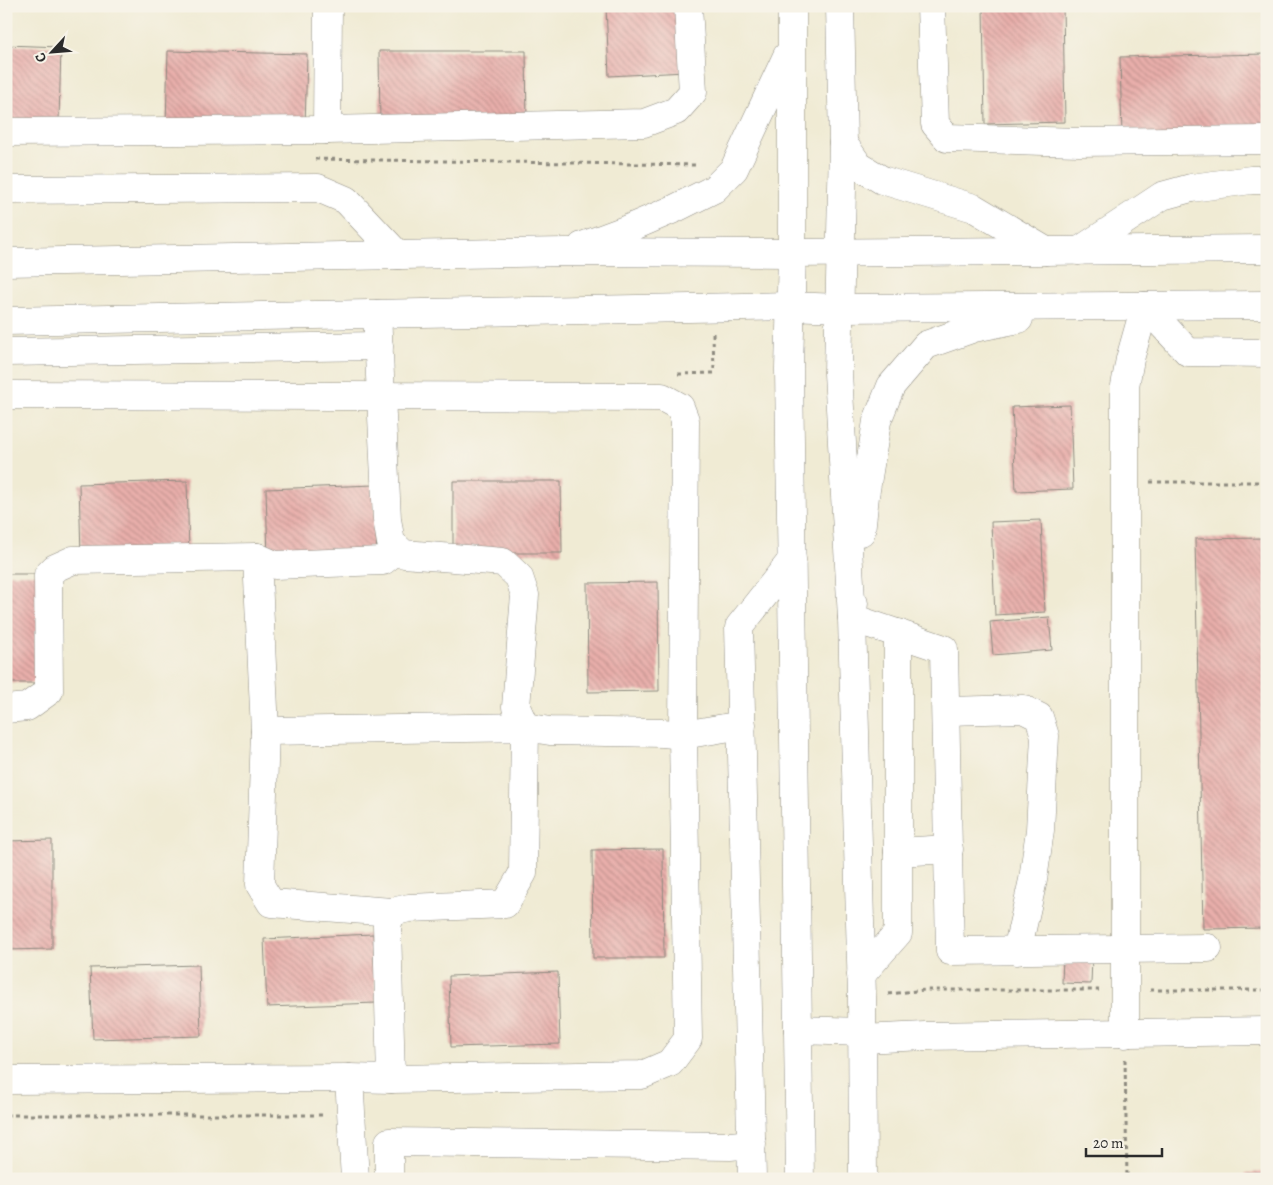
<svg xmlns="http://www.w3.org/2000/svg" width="1273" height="1185" viewBox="0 0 1273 1185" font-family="Alegreya,serif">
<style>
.building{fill:url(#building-back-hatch)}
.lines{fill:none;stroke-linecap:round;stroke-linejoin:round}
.minor-casing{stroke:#8e8b80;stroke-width:29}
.path{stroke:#8e8b80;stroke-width:3;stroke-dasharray:4 4;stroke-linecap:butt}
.minor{stroke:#fff;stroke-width:28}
</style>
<defs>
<pattern id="building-back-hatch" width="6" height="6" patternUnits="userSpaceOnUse" patternTransform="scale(1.25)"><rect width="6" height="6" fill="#e9afab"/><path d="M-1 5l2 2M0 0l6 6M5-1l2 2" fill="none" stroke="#bd8f8b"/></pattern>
</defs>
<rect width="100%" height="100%" fill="#f7f3e8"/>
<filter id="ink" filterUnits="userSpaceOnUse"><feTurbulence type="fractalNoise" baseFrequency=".02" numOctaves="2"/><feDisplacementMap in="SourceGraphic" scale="10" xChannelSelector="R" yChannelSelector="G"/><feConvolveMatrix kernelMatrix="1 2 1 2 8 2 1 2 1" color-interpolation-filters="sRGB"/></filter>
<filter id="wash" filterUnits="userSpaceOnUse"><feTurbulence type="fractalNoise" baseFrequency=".0096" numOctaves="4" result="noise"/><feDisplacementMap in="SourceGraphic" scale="20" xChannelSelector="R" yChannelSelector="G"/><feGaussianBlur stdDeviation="1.12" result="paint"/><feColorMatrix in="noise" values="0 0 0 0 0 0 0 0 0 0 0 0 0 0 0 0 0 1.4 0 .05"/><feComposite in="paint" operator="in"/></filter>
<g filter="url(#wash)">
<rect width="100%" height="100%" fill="#f0ebd4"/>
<g id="blocks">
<g class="building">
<polygon points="606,6 682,6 685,72 609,76"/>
<polygon points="983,6 1063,6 1065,122 985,124"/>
<polygon points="6,45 61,47 59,121 6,119"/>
<polygon points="168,51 307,54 305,128 166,125"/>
<polygon points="379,51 526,51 527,124 380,125"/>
<polygon points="1267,54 1267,134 1122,138 1120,57"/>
<polygon points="1070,405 1073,489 1016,491 1012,407"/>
<polygon points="187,481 189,552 81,555 79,484"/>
<polygon points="453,481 561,481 562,553 453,553"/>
<polygon points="374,485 377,557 268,560 266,489"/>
<polygon points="1041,520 1045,612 995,615 991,522"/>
<polygon points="1267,538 1267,928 1203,929 1195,539"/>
<rect x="6" y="574" width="39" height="109"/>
<polygon points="658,582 659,691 588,692 587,583"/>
<polygon points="1049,617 1052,650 993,655 990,622"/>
<polygon points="52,840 52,949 6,950 6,841"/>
<polygon points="663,849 664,958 593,958 592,850"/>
<polygon points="373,934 376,1003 267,1007 264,939"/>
<polygon points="1063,956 1092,957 1091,984 1062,983"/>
<polygon points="199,965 201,1036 93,1039 90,968"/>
<polygon points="558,972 560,1044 451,1047 449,976"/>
<polygon points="1267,1172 1267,1179 1245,1179 1245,1173"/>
</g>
</g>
</g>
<g filter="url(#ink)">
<use href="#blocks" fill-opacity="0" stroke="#8e8b80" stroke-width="1"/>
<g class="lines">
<g class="minor-casing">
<g id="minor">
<polyline points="328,6 327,130 644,123 676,111 693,92 688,6"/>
<polyline points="792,6 792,253 789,369 800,1179"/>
<polyline points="840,6 843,143 838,373 852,618 862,997 863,1179"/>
<polyline points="931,6 935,124 947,138 1079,142 1267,140"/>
<polyline points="6,132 327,130"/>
<polyline points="843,143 859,166 882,180 974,208 1046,251"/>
<polyline points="6,190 318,188 346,200 398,255"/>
<polyline points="582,246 625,230 674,209 714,189 734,169 787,56"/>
<polyline points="1079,251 1162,196 1191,188 1251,180 1267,180"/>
<polyline points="6,262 565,252 792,253 1267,249"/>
<polyline points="1145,306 1188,352 1267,353"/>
<polyline points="377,314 387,519 391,543 404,554 503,562 519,577 525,595 516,707 525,727 550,731 663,733 683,735 742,725"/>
<polyline points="6,321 790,306 839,308 1267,305"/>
<polyline points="6,352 379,346"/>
<polyline points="6,395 662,397 680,407 685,420 683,735 688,1039 670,1063 642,1075 391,1079 349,1078 6,1080"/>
<polyline points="861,532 865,496 877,421 891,386 926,345 974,328 1019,319"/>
<polyline points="257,557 265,731 260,885 271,903 392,912"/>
<polyline points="854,603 852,618 944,649 950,951 1208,948"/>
<polyline points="6,709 27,707 49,691 48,575 55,568 73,560 257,557 275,565 383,561 398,549"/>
<polyline points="947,711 1023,709 1039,717 1045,736 1040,830 1033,880 1017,951"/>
<polyline points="265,731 525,727 523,873 505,904 409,908 392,912 387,925 391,1079"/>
<polyline points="898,852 949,849"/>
<polyline points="861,975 898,933 898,633"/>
<polyline points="798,1030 862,1032"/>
<polyline points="1125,1034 1125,386 1130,359 1145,306"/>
<polyline points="862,1039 925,1036 1267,1031"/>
<polyline points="349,1078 355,1179"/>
<polyline points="389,1179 389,1142 730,1146 752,1144"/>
<polyline points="752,1179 739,627 792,560"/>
</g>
</g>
<g class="path">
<polyline points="315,159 698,165"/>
<polyline points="678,374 714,373 713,333"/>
<polyline points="1150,482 1267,482"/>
<polyline points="1150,990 1267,990"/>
<polyline points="888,994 925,990 1099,990"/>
<polyline points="1125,1059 1127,1179"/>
<polyline points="6,1115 326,1115"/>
</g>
<use href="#minor" class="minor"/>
</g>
</g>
<rect width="1273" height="1185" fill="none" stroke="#f7f3e8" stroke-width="25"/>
<g transform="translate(52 52) rotate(244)" stroke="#f7f3e8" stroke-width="4" paint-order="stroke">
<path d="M0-4L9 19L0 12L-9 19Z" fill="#2b2b2b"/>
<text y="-8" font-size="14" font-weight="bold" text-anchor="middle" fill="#2b2b2b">С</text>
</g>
<path d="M1086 1148v8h76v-8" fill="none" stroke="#2b2b2b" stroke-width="2.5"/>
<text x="1093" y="1148" font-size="15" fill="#2b2b2b" stroke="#f7f3e8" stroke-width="4" paint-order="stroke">20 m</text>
</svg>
